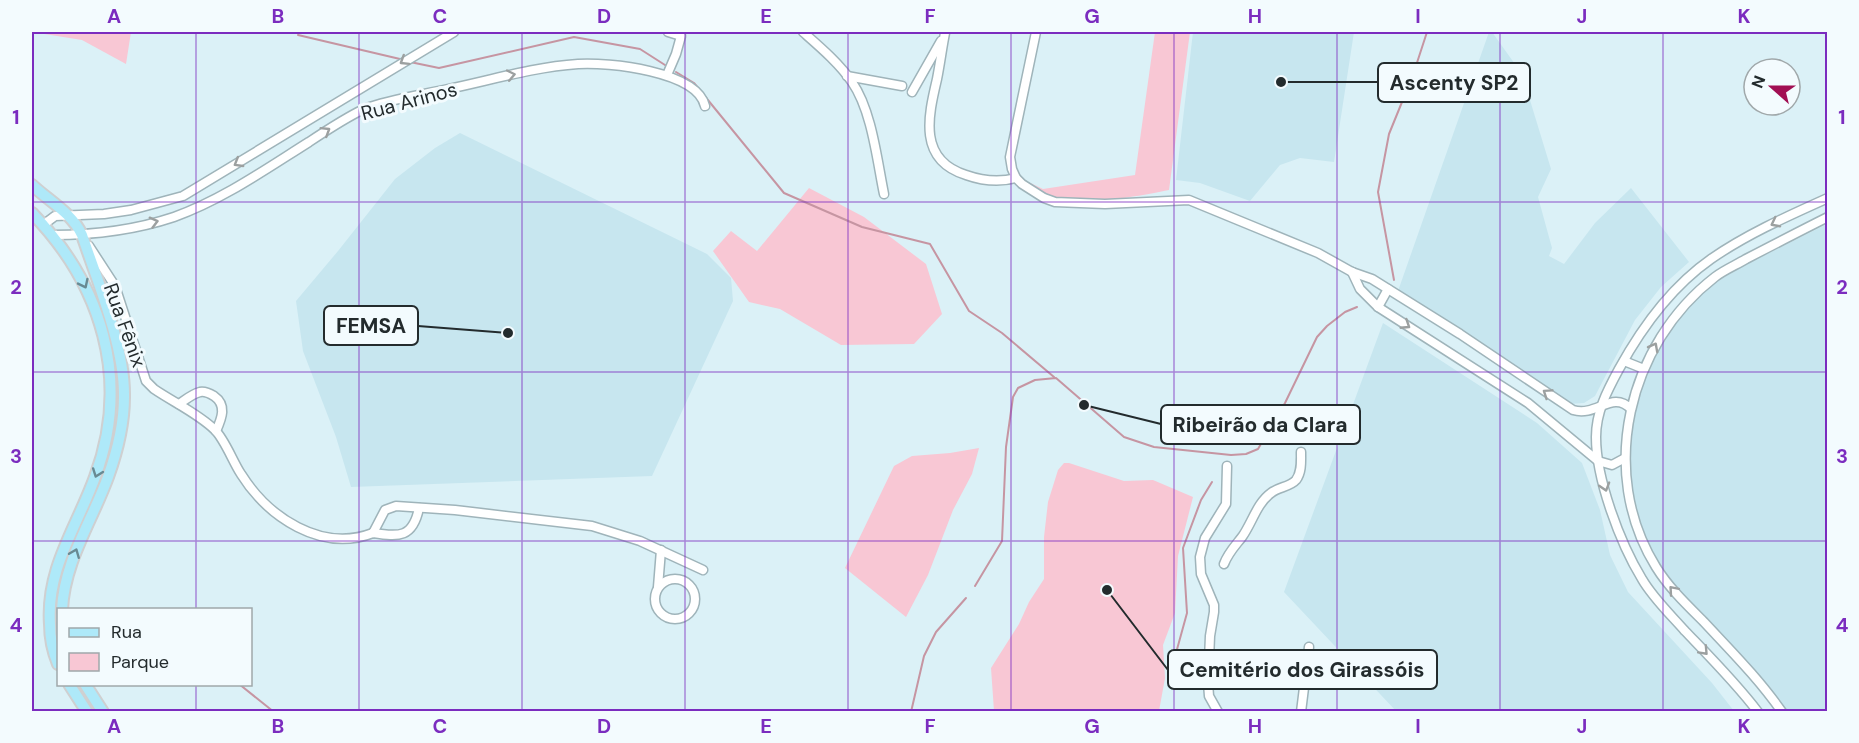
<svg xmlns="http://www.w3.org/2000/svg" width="1859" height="743" viewBox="0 0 1859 743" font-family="'DM Sans',sans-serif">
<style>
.built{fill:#c7e6ef}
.green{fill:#f8c7d4}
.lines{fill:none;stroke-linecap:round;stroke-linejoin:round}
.stream{stroke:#c695a2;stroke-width:2}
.minor-casing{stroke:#9fb4ba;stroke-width:11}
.major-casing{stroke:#cfd0d1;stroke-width:14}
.minor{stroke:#fff;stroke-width:8}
.major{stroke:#aee9f9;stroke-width:10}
.oneway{stroke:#9ca0a0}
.oneway2{stroke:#688a93}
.grid{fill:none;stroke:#7b2cbf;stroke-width:1.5;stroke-opacity:0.55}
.labels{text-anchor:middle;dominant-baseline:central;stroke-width:6;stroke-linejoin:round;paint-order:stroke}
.street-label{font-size:20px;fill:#232b2d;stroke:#f3fbfe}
.leader{fill:none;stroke:#232b2d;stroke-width:2}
.callout-dot{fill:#232b2d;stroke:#f3fbfe;stroke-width:2}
.callout{fill:#f3fbfe;stroke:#232b2d;stroke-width:2}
.callout-label{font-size:21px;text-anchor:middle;font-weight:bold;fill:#232b2d}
.neatline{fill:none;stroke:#7b2cbf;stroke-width:2}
.grid-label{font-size:20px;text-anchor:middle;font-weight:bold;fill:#7b2cbf}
</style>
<rect width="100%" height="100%" fill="#dbf1f7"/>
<g class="built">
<polygon points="1193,32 1354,32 1334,162 1300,158 1280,165 1250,201 1200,183 1176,180"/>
<polygon points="1489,32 1492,32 1522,74 1551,169 1538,197 1552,248 1549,256 1564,264 1595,223 1631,188 1689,262 1661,287 1635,320 1595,396 1584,403 1569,404 1398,291"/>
<polygon points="460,133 707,254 731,278 733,301 652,476 351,487 336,437 303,351 296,301 338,251 395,179 435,148"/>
<polygon points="1827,224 1827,711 1787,711 1752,669 1688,603 1657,563 1638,519 1629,471 1631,422 1644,374 1666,334 1689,305 1713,284 1743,266"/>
<polygon points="1383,323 1537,423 1582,463 1600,510 1610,555 1628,592 1712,683 1734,711 1396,711 1284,592"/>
</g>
<g class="green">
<polygon points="32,32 131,32 126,64 82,40"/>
<path d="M 1155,32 L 1190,32 L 1169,190 C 1140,196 1075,208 1049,198 C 1040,194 1030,185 1022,179 L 1043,189 L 1135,175 Z"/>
<polygon points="809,188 864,217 926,264 942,314 914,344 841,345 780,309 749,302 713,251 731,231 757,251"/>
<polygon points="979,448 972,474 953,510 928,575 906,617 845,568 894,466 912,456 950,453"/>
<polygon points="1064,463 1069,463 1124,481 1153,480 1193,497 1178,556 1175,613 1163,645 1165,678 1159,711 994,711 991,668 1019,624 1029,602 1044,579 1044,537 1048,502 1058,470"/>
</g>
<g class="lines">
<g class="stream">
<polyline points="298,35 400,59"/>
<polyline points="410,62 439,68 574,37 640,49 665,65"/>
<polyline points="676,72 694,83 784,193 862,227 930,244 969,311 1002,333 1054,377"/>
<polyline points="1394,280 1378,192 1389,134 1413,75 1427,32"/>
<polyline points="975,586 1002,541 1006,447 1013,397 1018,388 1035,380 1056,378 1124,437 1154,447 1231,455 1246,454 1258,449 1285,403 1317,337 1327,326 1345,312 1357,307"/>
<polyline points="1173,672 1176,653 1187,613 1183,548 1201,500 1212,482"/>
<polyline points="239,684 274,712"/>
<polyline points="911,712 924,656 936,632 966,598"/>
</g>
<g class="minor-casing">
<g id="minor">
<path d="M 803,32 C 820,47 839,63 852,82 C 872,111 877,160 884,194"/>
<path d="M 1036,32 L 1010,157 L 1012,169 L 1016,178 L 1022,184 L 1044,198 L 1055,202 L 1105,204 L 1189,200 L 1318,253 L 1352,272 L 1372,279 L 1460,334 L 1573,410 C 1597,417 1612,390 1631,409"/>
<path d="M 945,33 C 942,48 940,64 937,79 C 928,117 918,160 966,175 C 983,181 998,183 1016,178"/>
<polyline points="667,75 676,54 681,36 668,32"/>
<polyline points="847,76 902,86"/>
<polyline points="912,92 941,41"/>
<polyline points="43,225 55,216 104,214 131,210 183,196 454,32"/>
<path d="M 53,235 C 94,235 135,230 174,217 C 222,200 266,169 309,142 C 327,130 345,118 364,109 C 390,99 421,95 448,89 C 491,80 534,67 578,64 C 608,62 697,71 705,106"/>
<path d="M 89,246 L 115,286 L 146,381 L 154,389 C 173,402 199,414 215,430 C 225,440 233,462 241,474 C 268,517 321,553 373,533"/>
<polyline points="1352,272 1360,289 1378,307 1528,403 1598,461 1612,465 1625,458"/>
<polyline points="1378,307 1388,289"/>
<polyline points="1624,361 1644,369"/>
<path d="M 179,404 C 185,400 192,394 200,392 C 205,391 209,393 214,396 C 227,405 222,418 216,431"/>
<polyline points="373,533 385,510 396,506 455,510 592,526 640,541 703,570"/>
<path d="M 373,533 C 399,537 413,538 419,508"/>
<path d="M 1224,564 C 1228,553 1235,546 1242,537 C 1252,523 1257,503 1271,493 C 1278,487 1290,487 1296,480 C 1302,472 1301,461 1301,452"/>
<circle cx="675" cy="599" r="20"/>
<polyline points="658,587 661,550"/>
<polyline points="1218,712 1209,696 1208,683 1210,636 1214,612 1214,605 1201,574 1200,557 1205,538 1226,504 1227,466"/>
<polyline points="1301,712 1309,647"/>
<path d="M 1758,712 C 1736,683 1710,657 1685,631 C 1670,614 1653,598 1642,579 C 1620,543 1596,479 1596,437 C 1596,412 1607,391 1619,369 C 1642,327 1671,287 1711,259 C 1747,234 1788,216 1828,198"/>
<path d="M 1782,712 C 1759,679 1731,651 1704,622 C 1687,605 1669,588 1656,567 C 1597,472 1628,344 1715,277 C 1724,270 1736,265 1746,259 C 1773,245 1800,231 1828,217"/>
</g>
</g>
<g class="major-casing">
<g id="major">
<path d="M 32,185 C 49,201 72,213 82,235 C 98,282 125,348 124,397 C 124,424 117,452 108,477 C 92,521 64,562 62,610"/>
<path d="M 32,213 C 102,285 131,380 95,477 C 77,527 46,568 50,624 C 50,637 53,652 58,664"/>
<polyline points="69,684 87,712"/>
<polyline points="85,684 103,712"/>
</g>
</g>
<use href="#minor" class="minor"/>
<use href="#major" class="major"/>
</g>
<defs><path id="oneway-chevron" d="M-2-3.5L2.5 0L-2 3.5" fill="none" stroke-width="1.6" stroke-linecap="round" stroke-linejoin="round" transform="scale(1.5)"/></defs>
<g class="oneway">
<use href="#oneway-chevron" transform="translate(404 61) rotate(148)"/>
<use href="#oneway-chevron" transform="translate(511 75) rotate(-12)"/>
<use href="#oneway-chevron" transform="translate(326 131) rotate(-32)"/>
<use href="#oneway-chevron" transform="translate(238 163) rotate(149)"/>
<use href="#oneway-chevron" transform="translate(154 222) rotate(-15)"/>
<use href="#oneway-chevron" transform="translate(1775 223) rotate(153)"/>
<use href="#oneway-chevron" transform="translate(1406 325) rotate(33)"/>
<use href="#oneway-chevron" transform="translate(1654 347) rotate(-62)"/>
<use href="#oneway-chevron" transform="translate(1547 393) rotate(-146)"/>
<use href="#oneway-chevron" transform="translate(1605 487) rotate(73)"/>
<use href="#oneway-chevron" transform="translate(1673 590) rotate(-131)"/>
<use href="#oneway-chevron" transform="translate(1704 651) rotate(47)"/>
</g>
<g class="oneway2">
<use href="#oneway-chevron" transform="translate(84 284) rotate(64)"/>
<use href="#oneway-chevron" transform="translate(97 473) rotate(110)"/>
<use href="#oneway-chevron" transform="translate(75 553) rotate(-68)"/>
</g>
<path class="grid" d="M 196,32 L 196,610M 359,32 L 359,712M 522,32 L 522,712M 685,32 L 685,712M 848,32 L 848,712M 1011,32 L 1011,712M 1174,32 L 1174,712M 1337,32 L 1337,712M 1500,32 L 1500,712M 1663,32 L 1663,712M 32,202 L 1828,202M 32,372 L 1828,372M 32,541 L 1828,541M 196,684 L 196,712"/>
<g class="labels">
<g class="street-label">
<text transform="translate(409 101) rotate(-15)">Rua Arinos</text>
<text transform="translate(125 325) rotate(70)">Rua Fênix</text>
</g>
</g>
<path class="leader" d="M1281 82L1378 82M508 333L418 326M1084 405L1161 424M1107 590L1168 670"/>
<g class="callout-dot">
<circle cx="1281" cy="82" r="6"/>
<circle cx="508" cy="333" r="6"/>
<circle cx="1084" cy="405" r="6"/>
<circle cx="1107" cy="590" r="6"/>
</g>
<g class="callout">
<rect x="1378" y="63" width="152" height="39" rx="6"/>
<rect x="324" y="306" width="94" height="39" rx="6"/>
<rect x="1161" y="405" width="199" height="39" rx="6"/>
<rect x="1168" y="650" width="269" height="39" rx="6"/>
</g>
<g class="callout-label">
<text x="1454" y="90">Ascenty SP2</text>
<text x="371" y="333">FEMSA</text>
<text x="1260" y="432">Ribeirão da Clara</text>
<text x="1302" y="677">Cemitério dos Girassóis</text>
</g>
<rect width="1859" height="743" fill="none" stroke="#f3fbfe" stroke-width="66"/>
<rect x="57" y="608" width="195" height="78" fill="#f3fbfe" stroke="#a0a8aa" stroke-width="1.5"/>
<rect x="69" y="628" width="30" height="9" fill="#aee9f9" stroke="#a0a8aa" stroke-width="1.5"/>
<text x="111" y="638" font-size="18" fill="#232b2d">Rua</text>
<rect x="69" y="653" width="30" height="18" fill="#f8c7d4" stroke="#a0a8aa" stroke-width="1.5"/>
<text x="111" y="668" font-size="18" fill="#232b2d">Parque</text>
<g transform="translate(1772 87) rotate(291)"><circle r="28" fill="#f3fbfe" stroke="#a0a8aa" stroke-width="1.5"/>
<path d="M0-4.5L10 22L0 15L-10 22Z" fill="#a10f53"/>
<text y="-9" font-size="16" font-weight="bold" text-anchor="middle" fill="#232b2d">N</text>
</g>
<rect x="33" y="33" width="1793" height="677" class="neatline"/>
<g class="grid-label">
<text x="114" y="23">A</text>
<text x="278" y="23">B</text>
<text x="440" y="23">C</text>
<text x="604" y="23">D</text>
<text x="766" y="23">E</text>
<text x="930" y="23">F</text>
<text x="1092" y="23">G</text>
<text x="1255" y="23">H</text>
<text x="1418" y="23">I</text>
<text x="1582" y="23">J</text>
<text x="1744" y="23">K</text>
<text x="16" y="124">1</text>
<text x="1842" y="124">1</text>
<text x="16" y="294">2</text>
<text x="1842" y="294">2</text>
<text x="16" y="463">3</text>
<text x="1842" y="463">3</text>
<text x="16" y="632">4</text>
<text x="1842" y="632">4</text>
<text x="114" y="733">A</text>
<text x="278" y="733">B</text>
<text x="440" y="733">C</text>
<text x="604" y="733">D</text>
<text x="766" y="733">E</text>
<text x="930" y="733">F</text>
<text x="1092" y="733">G</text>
<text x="1255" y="733">H</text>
<text x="1418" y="733">I</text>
<text x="1582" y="733">J</text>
<text x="1744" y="733">K</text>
</g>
</svg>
